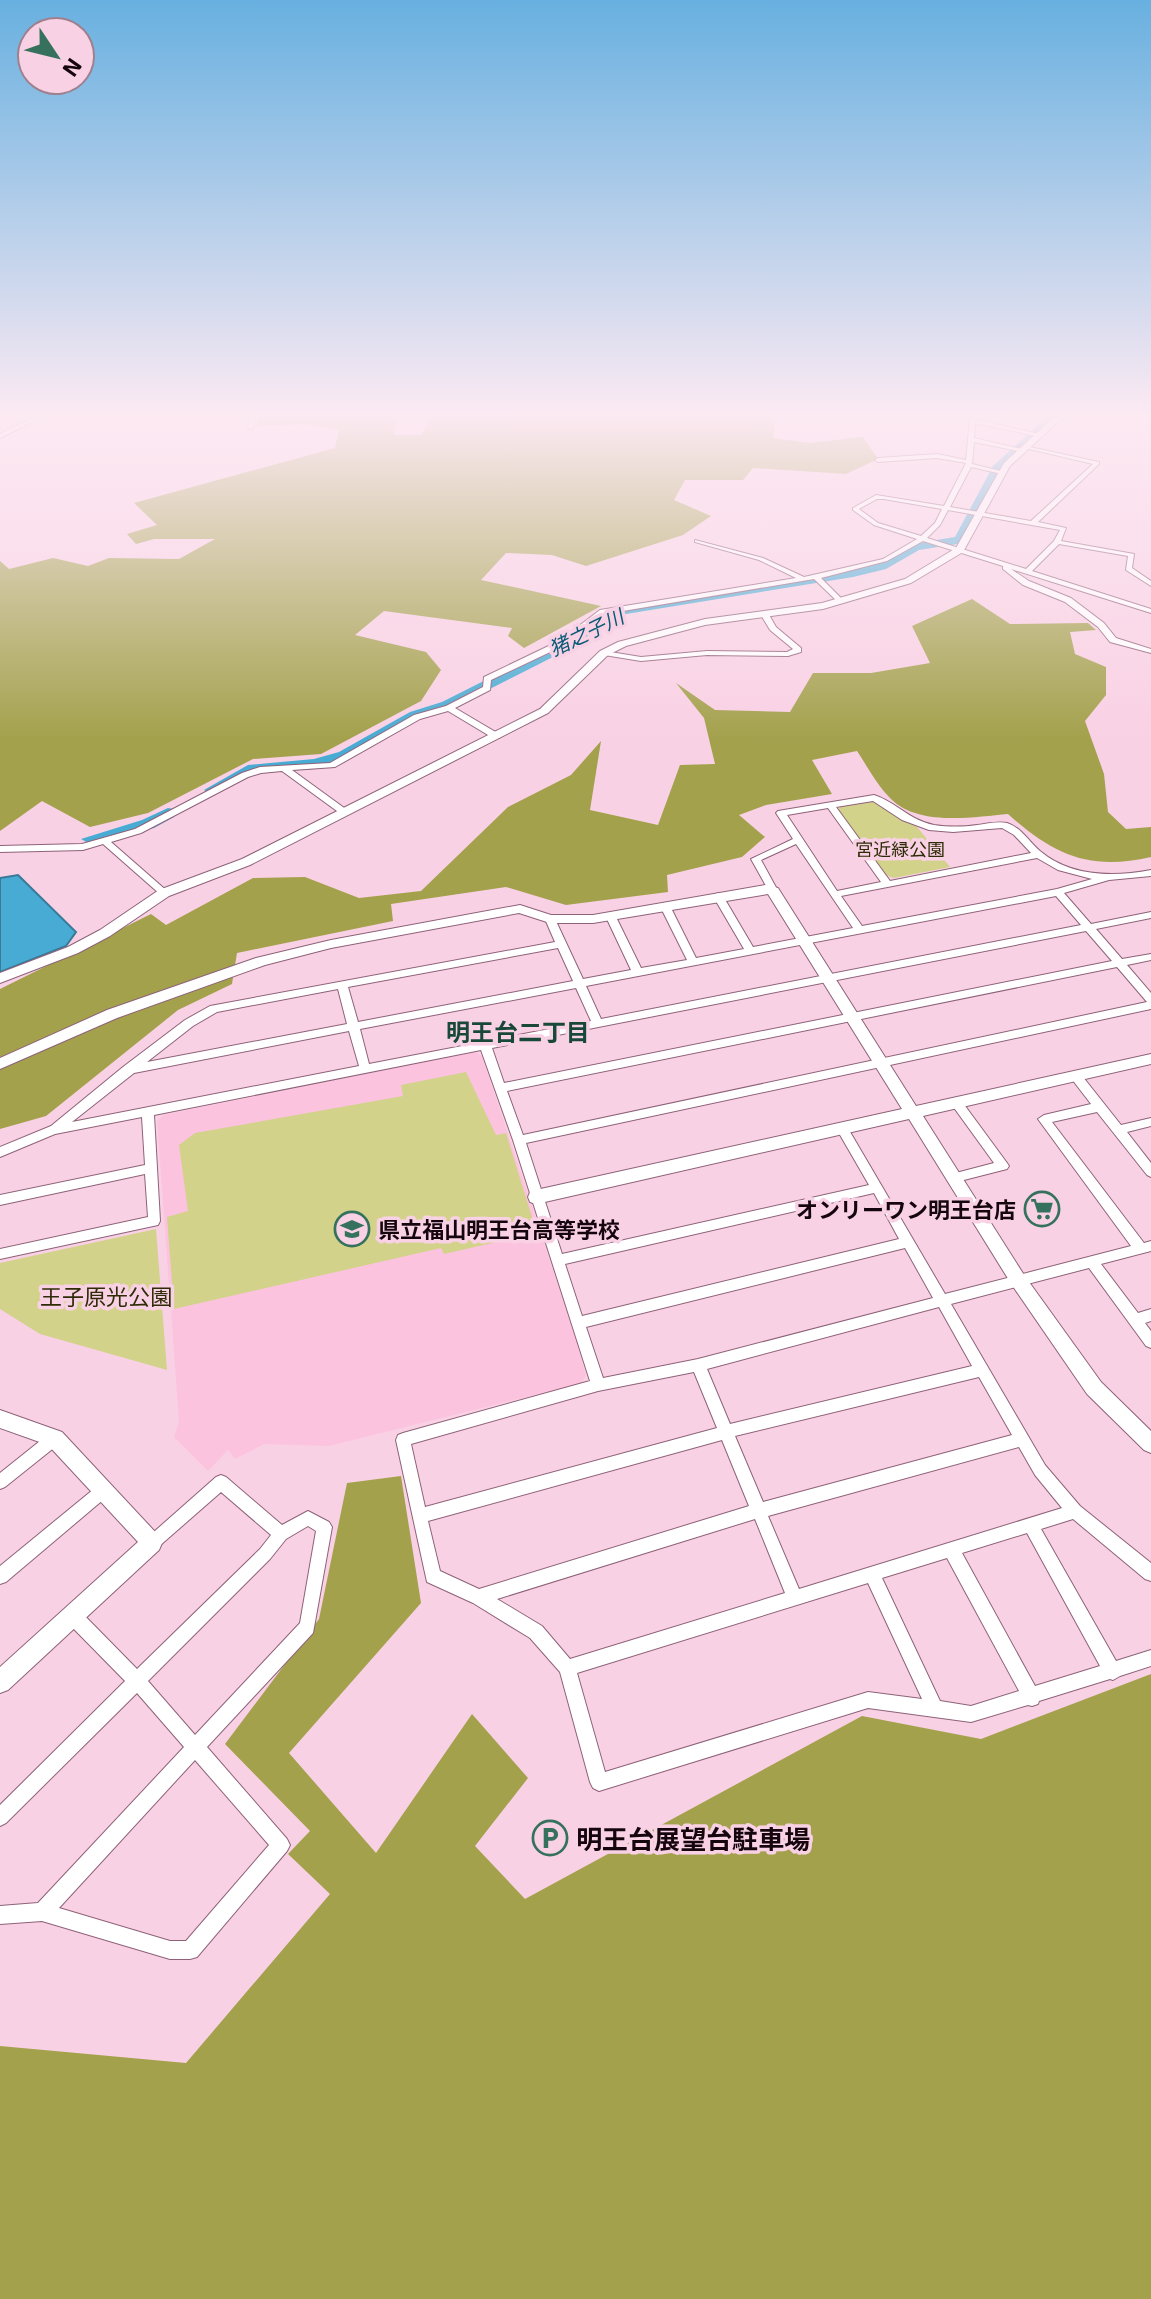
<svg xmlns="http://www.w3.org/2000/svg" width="1151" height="2299" viewBox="0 0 1151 2299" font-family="'Exo 2','Noto Sans JP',sans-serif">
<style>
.built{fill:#fcc3df}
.green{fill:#d2d28b}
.forest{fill:#a3a14c}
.water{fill:#48abd3;stroke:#397a98;stroke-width:2}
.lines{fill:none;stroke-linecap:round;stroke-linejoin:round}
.river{fill:#48abd3;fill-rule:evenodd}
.minor-casing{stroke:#8e6278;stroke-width:2}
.tertiary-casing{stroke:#8e6278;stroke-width:2}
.minor{fill:#fff;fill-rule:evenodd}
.tertiary{fill:#fff;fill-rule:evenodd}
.labels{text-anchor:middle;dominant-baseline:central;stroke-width:7;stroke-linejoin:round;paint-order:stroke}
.far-park-label{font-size:18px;fill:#2d2c06;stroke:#f9d1e4}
.far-water-label{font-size:20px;font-style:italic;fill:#075a76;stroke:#f9d1e4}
.poi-label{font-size:22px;font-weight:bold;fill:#15060e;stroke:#f9d1e4;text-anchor:end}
.park-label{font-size:22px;fill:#2d2c06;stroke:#f9d1e4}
.neighbourhood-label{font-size:24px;font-weight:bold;fill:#174838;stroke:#f9d1e4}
.near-poi-label{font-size:26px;font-weight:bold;fill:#15060e;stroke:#f9d1e4;text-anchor:start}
</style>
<rect width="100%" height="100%" fill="#f9d1e4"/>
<polygon class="built" points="475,1052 482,1056 575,1336 586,1375 582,1383 329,1446 264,1444 235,1459 228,1450 208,1471 174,1437 179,1421 157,1121 163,1115"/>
<g class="green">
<polygon points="871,800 917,827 950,867 894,878 885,875 838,810 841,806"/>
<polygon points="466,1072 496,1135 506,1133 537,1233 444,1254 441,1248 174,1309 167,1217 188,1211 179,1145 195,1133 403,1096 401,1085"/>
<polygon points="156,1229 167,1370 40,1334 0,1309 0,1263"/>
</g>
<g class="forest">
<polygon points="260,418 396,418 394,435 421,435 431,418 775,418 773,438 809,443 863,437 878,459 846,474 753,468 743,480 685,480 674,500 711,516 683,535 586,566 552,555 506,553 481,580 601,606 524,648 508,636 512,628 384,611 355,635 426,652 441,670 421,701 321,754 253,759 148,813 90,827 42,801 0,831 0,561 9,569 53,558 88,566 109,558 179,559 215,539 154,539 136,544 127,534 157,525 134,503 335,448 339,430 305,424 256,426"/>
<path d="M 972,599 L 1010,624 L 1088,623 L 1096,630 L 1070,632 L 1075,654 L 1106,667 L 1106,695 L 1085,721 L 1104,774 L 1108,812 L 1126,829 L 1151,827 L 1151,857 C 1089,871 1054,855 1008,814 C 973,817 918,827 890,798 C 877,785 867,766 857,751 L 812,760 L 832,794 L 766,805 L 739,815 L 765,837 L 742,857 L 667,875 L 668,892 L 566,905 L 506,887 L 391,904 L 393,921 L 237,953 L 232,984 L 178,1010 L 46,1116 L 0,1129 L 0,989 L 151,914 L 166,925 L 253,878 L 305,877 L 359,898 L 421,891 L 508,807 L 571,775 L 601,741 L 590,810 L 658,825 L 680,765 L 715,764 L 704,718 L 676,683 L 715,710 L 790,712 L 813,673 L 871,673 L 930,663 L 912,626 Z"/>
<polygon points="401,1476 421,1603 289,1753 376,1853 472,1714 528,1778 475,1846 525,1899 862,1716 981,1739 1151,1674 1151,2299 0,2299 0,2046 186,2063 330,1894 288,1854 310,1831 225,1744 319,1619 347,1483"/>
</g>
<polygon class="water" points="18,875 76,932 66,946 0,972 0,878"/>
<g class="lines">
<g class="river">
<polygon points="1046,418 1058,418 1002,470 964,543 919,550 886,569 853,577 626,614 551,658 452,708 420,718 351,758 315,769 257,773 212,795 204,790 248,765 314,759 339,752 410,712 442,702 541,652 617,608 853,569 876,563 912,544 955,537 993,466"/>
<polygon points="168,808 174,809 174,817 154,828 90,844 81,839 142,820"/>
</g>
<g class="minor-casing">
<g id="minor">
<polygon points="32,418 40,418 0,438 0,434"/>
<polygon points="249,418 255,418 253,429 248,428"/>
<path d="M 970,418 L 1043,435 L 1040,437 L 975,423 L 974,438 L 1026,450 L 1023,452 L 974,442 L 972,464 L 1005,472 L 1002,474 L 971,467 L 950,507 L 1031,521 L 1093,464 L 1025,448 L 1025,446 L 1099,462 L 1099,464 L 1038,522 L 1066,528 L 1061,541 L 1134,554 L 1132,568 L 1151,581 L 1151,586 L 1126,570 L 1128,556 L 1059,544 L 1032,571 L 1151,609 L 1151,613 L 1011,569 L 1029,581 L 1071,598 L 1104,623 L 1116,638 L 1151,649 L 1151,653 L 1110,642 L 1098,627 L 1065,602 L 1023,585 L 1003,569 L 1003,566 L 923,541 L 887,561 L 821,578 L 842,599 L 843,601 L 839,603 L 814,579 L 605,614 L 565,645 L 491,680 L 490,690 L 455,708 L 499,734 L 499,738 L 493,738 L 448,711 L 420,719 L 335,767 L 292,770 L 347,810 L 347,814 L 341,814 L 282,771 L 261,773 L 248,777 L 141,833 L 111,842 L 167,891 L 167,895 L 161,895 L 103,844 L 83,850 L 0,852 L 0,846 L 82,844 L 135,829 L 242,773 L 260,767 L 330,763 L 414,715 L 446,706 L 483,687 L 484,677 L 559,641 L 600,610 L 796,578 L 759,560 L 695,542 L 695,540 L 763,558 L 804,577 L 883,559 L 917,539 L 874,525 L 853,510 L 853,508 L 876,495 L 944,506 L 966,463 L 937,458 L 878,462 L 875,460 L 878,458 L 937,454 L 966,460 ZM 877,499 L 884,499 L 942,509 L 935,523 L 921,536 L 878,523 L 859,509 ZM 948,510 L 1060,530 L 1054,541 L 1026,569 L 927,538 L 940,525 Z"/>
<polygon points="762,613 768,613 776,627 801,648 801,652 788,656 707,655 641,661 604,655 600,653 604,651 641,657 707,651 787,652 793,649 770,630 761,615"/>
<path d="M 874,795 C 896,802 909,820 934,825 C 948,827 963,827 977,825 C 986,824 998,821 1007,823 C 1022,828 1029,842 1040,851 C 1071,877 1113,877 1151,870 L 1151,876 L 1109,880 L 1064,893 L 1091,924 L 1151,912 L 1151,918 L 1096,929 L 1122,959 L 1151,954 L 1151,960 L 1127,965 L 1151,993 L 1151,1009 L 526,1143 L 562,1254 L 869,1185 L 836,1128 L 842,1124 L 846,1125 L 945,1294 L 1131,1246 L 1038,1119 L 1044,1115 L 1091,1104 L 1071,1078 L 1069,1075 L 1071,1072 L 1079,1072 L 1121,1125 L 1151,1118 L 1151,1126 L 1127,1132 L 1151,1163 L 1151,1177 L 1147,1175 L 1097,1112 L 1052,1122 L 1144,1243 L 1151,1241 L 1151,1251 L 1101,1264 L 1138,1313 L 1151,1309 L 1151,1321 L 1145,1323 L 1151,1331 L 1151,1348 L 1146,1346 L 1089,1268 L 951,1304 L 1045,1465 L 1080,1506 L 1151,1563 L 1151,1581 L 1145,1579 L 1073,1519 L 1041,1529 L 1116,1661 L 1151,1650 L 1151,1666 L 1120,1676 L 1113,1680 L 1110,1679 L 1039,1701 L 1038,1704 L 1032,1706 L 1028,1705 L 971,1722 L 868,1708 L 599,1791 L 593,1788 L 590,1782 L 560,1672 L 530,1638 L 473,1603 L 427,1582 L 396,1440 L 398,1435 L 403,1433 L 590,1381 L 513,1140 L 481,1050 L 154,1115 L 160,1221 L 158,1225 L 0,1259 L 0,1249 L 148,1217 L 145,1174 L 0,1205 L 0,1195 L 145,1165 L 142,1117 L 55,1134 L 0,1157 L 0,1147 L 51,1126 L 123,1067 L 185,1020 L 210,1006 L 555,942 L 545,919 L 550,916 L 555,919 L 583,979 L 631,970 L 606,917 L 611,914 L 616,917 L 641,968 L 687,960 L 660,906 L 665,903 L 670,906 L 696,958 L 744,949 L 713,896 L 718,893 L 723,896 L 753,947 L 853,928 L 796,844 L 761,860 L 778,891 L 776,893 L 770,893 L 751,859 L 793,839 L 776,813 L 778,811 ZM 873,801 L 902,820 L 929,830 L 953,832 L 1002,828 L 1014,835 L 1031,853 L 890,881 L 836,807 ZM 828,808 L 881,882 L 837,891 L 787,815 ZM 1037,858 L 1058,870 L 1092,879 L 1057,889 L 862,926 L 841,896 ZM 1056,896 L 1081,925 L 601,1019 L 586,986 ZM 1086,931 L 1112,961 L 504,1083 L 492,1048 ZM 558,948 L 573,981 L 358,1022 L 348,987 ZM 1117,967 L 1147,1002 L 523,1135 L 507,1091 ZM 576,988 L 591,1021 L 369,1064 L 360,1029 ZM 338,989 L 347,1024 L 147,1062 L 193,1026 L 217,1012 ZM 349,1031 L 359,1066 L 72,1122 L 134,1073 ZM 874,1193 L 899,1239 L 582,1316 L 565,1264 ZM 905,1248 L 933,1298 L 698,1359 L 603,1378 L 586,1327 ZM 939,1307 L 972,1366 L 730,1424 L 707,1369 ZM 694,1372 L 717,1428 L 425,1507 L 411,1444 L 598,1391 ZM 979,1377 L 1012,1435 L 763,1502 L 735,1436 ZM 722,1440 L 749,1506 L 479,1589 L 440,1571 L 428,1521 ZM 1019,1447 L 1035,1475 L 1062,1508 L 799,1589 L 768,1516 ZM 755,1519 L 785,1593 L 570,1659 L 542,1626 L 497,1599 ZM 1027,1533 L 1100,1666 L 1035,1686 L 962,1553 ZM 947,1558 L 1019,1691 L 971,1706 L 940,1701 L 882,1578 ZM 868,1583 L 922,1699 L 868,1692 L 605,1772 L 577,1673 Z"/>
<polygon points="956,1098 960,1099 1007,1163 1009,1166 1007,1169 956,1182 952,1180 950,1177 952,1174 994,1163 952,1105 950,1102 952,1099"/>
<polygon points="55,1431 60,1433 62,1438 60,1443 5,1487 0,1489 0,1473 50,1433"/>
<path d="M 221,1475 L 226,1477 L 282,1525 L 308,1511 L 329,1522 L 332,1527 L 313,1633 L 207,1747 L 287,1839 L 290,1845 L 287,1851 L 197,1957 L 190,1959 L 170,1959 L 42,1921 L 0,1924 L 0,1906 L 38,1903 L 184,1747 L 137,1693 L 6,1823 L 0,1826 L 0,1805 L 125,1681 L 67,1622 L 65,1616 L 67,1610 L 73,1608 L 79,1610 L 137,1669 L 260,1549 L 271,1535 L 221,1492 L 157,1548 L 152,1551 L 147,1548 L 144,1543 L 147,1538 L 216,1477 ZM 308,1526 L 316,1531 L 300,1623 L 195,1735 L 148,1681 L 270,1559 L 286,1539 ZM 195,1760 L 269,1845 L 186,1941 L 170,1941 L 59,1908 Z"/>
<polygon points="105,1482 110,1484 112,1489 110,1494 6,1582 0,1584 0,1566 100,1484"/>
</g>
</g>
<g class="tertiary-casing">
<g id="tertiary">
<polygon points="1053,418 1062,418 1010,466 963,552 911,583 823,609 705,625 626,646 608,655 548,713 250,865 169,896 110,936 78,953 0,983 0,973 68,947 100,930 159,890 242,859 540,709 600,651 618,642 705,619 822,603 905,579 956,548 1004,463"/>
<polygon points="765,885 778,888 916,1106 1151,1054 1151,1064 923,1116 1024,1275 1101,1382 1151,1431 1151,1453 1144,1450 1087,1394 1012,1285 909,1119 536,1204 530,1202 528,1197 530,1192 536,1190 902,1109 768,894 593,923 550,923 519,913 331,948 265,965 117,1018 0,1069 0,1058 107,1010 256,958 331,940 520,905 551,915 593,915"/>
<polygon points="0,1410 62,1432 159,1536 162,1543 159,1550 8,1690 0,1693 0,1667 138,1542 48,1445 0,1428"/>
</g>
</g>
<use href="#minor" class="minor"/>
<use href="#tertiary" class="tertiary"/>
</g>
<linearGradient id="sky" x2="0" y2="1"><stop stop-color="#68b0e0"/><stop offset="0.56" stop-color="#fceaf3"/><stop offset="1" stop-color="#fceaf3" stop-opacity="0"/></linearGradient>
<rect width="1151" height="740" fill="url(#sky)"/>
<defs>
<g id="supermarket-ring" transform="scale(1.8)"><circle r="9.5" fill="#f9d1e4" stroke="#35715c" stroke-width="1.5"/><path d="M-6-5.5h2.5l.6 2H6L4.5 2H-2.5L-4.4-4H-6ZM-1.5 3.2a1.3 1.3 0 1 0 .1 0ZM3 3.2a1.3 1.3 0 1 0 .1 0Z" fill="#35715c"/></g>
<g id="school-ring" transform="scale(1.8)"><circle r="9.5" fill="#f9d1e4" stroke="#35715c" stroke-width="1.5"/><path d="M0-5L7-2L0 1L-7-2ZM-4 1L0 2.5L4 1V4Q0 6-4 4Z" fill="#35715c"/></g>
<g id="parking-ring" transform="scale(1.8)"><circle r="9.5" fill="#f9d1e4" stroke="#35715c" stroke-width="1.5"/><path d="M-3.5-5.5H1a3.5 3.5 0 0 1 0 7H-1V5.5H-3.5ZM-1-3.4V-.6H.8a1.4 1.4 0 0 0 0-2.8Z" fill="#35715c"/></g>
</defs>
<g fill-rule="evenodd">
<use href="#supermarket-ring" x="1042" y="1209"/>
<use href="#school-ring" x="352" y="1229"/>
<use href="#parking-ring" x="550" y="1838"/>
</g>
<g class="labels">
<g class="far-park-label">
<text x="900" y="849">宮近緑公園</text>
</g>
<g class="far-water-label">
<text transform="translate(586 632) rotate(-26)">猪之子川</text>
</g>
<g class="poi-label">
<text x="1016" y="1209">オンリーワン明王台店</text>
<text x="378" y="1229" text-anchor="start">県立福山明王台高等学校</text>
</g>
<g class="park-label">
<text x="106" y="1296">王子原光公園</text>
</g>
<g class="neighbourhood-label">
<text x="518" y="1031">明王台二丁目</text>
</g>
<g class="near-poi-label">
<text x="576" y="1838">明王台展望台駐車場</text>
</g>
</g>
<g transform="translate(56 56) rotate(125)"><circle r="38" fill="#f9d1e4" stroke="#9e808e" stroke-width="2"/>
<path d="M0-6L14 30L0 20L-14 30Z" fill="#35715c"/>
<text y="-12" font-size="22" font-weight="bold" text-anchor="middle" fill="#15060e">N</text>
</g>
</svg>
